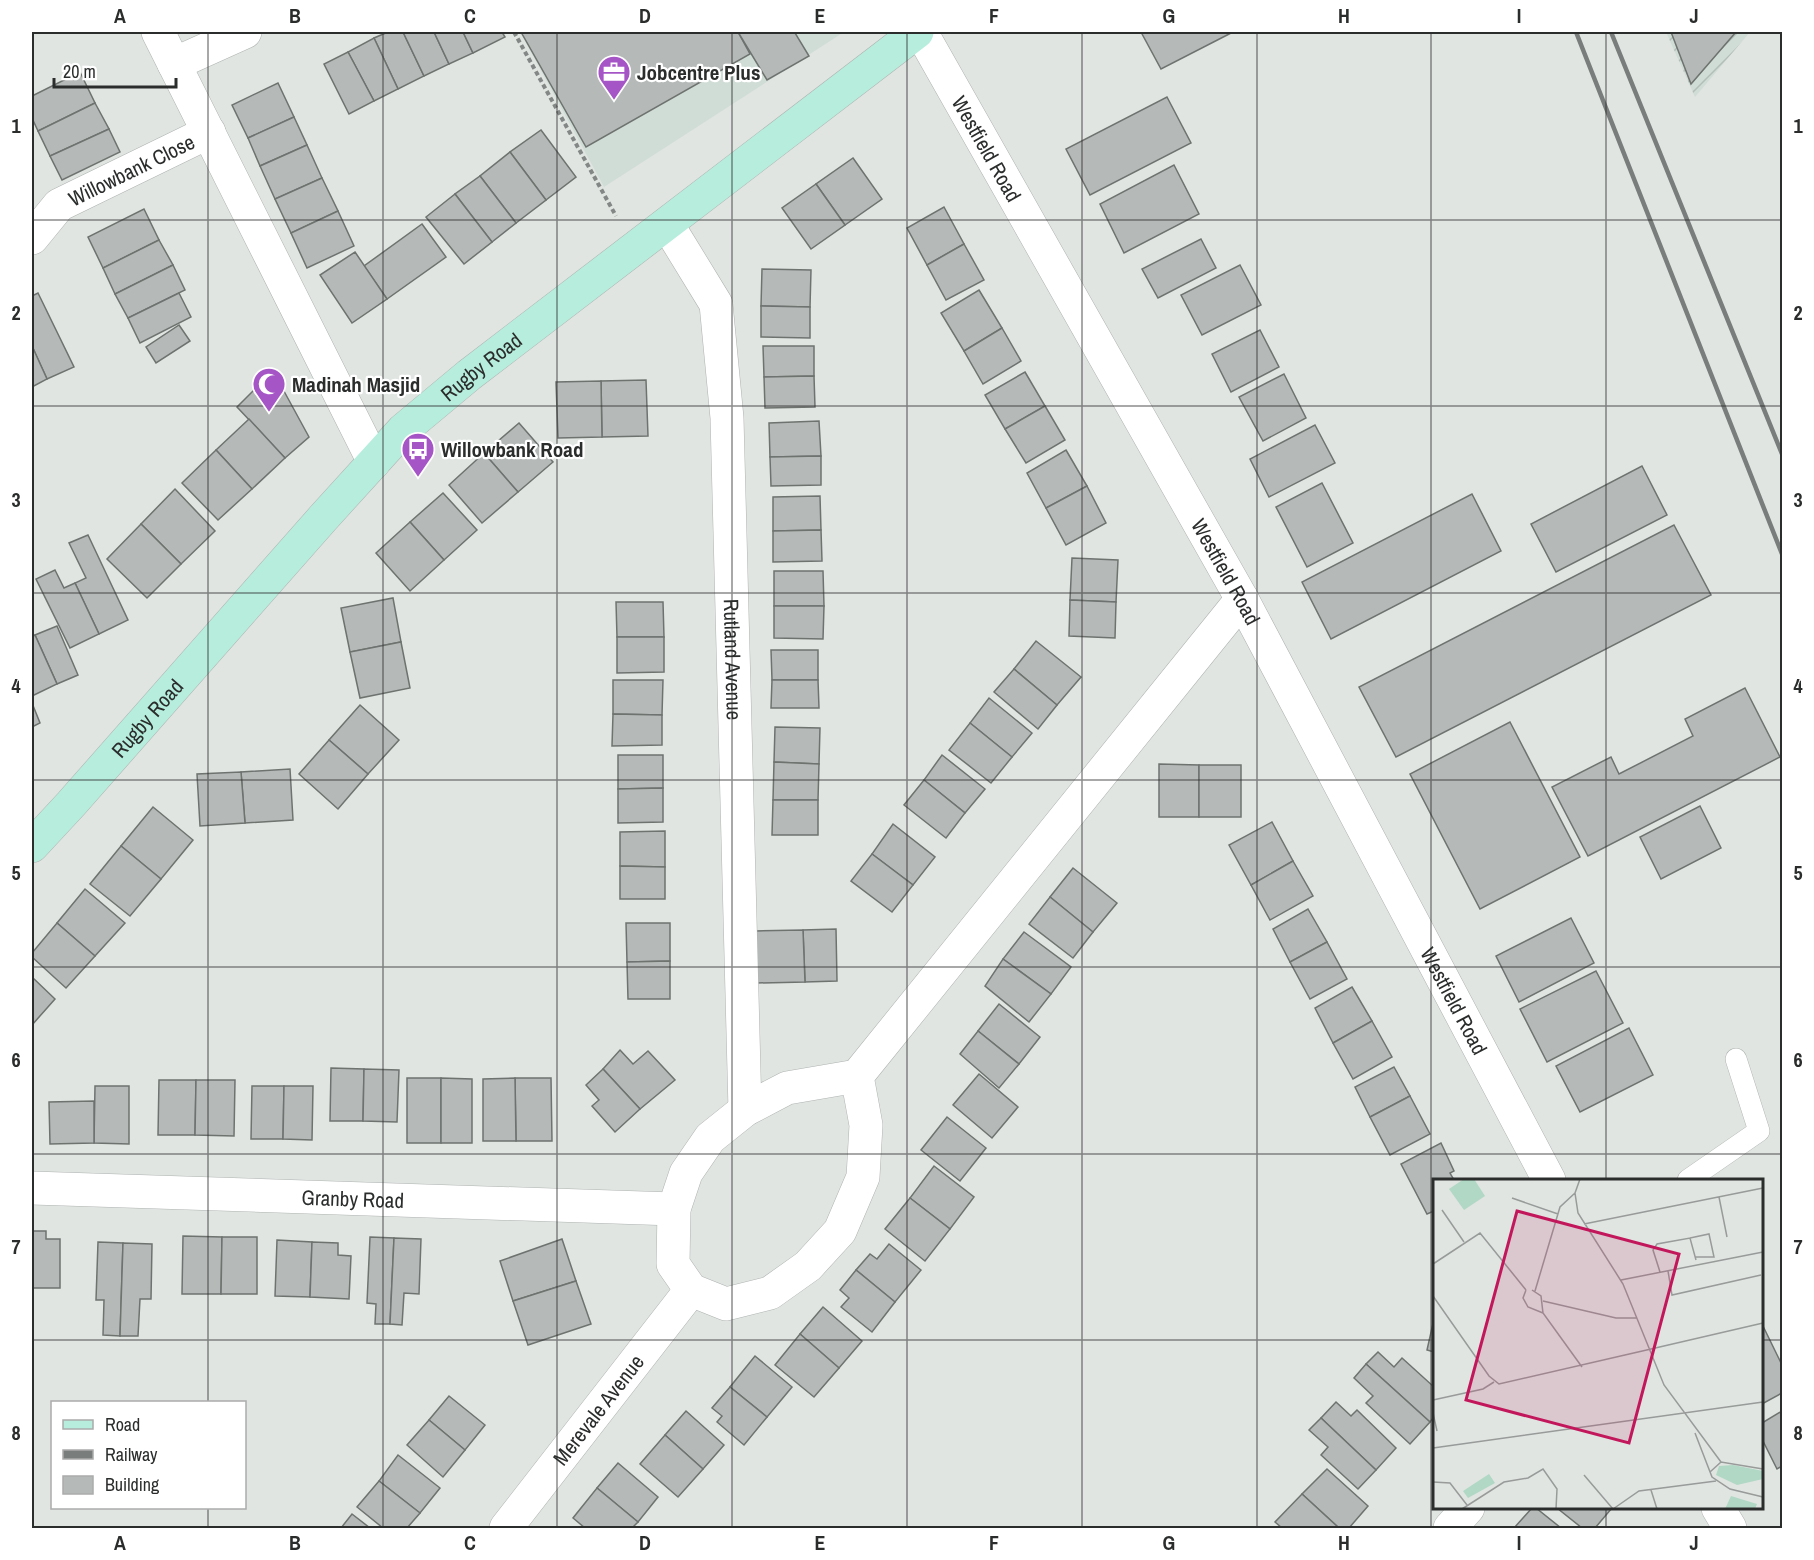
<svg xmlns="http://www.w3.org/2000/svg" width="1814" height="1560" viewBox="0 0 1814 1560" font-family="'Archivo Narrow',sans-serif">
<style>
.built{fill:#d0ddd6}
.industrial{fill:url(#industrial-furrows)}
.building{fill:#b5bab8;stroke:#6e7370;stroke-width:1.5}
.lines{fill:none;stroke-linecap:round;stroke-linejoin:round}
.service-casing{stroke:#aeb3b0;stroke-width:22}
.minor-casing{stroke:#aeb3b0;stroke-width:34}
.tertiary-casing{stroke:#aeb3b0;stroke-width:34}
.secondary-casing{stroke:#aeb3b0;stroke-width:34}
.path{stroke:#838785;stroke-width:4;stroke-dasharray:4.5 3;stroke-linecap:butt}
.service{stroke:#fff;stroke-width:21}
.minor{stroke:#fff;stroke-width:33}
.tertiary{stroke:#fff;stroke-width:33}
.secondary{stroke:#b6eddd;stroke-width:33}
.rail{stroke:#797d7b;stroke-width:4.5}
.grid{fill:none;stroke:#2b2d2c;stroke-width:1.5;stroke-opacity:0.55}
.labels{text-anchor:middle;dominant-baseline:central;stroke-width:4.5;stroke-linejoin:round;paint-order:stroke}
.poi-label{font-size:21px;font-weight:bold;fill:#2b2d2c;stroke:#fff;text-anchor:start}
.street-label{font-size:21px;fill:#2b2d2c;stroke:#fff}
.inset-road{fill:none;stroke:#989b99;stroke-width:1.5}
.view{fill:#c2185b;fill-opacity:0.15;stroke:#c2185b;stroke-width:3}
.inset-edge{fill:none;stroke:#2b2d2c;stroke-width:3}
.neatline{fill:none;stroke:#2b2d2c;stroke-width:2}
.grid-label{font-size:20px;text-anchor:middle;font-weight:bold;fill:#2b2d2c}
</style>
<defs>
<pattern id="industrial-furrows" width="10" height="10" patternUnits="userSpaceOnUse" patternTransform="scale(1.5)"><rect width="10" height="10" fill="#d0ddd6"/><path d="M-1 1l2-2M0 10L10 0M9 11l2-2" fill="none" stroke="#b3beb8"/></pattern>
</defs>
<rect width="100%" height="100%" fill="#e0e5e2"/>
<polygon class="built" points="520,32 844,32 604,187"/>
<polygon class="industrial" points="1666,32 1750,32 1695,97"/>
<g class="building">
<polygon points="388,32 403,32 424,76 398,89 374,38"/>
<polygon points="403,32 434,32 449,64 424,76"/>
<polygon points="434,32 463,32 473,53 449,64"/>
<polygon points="463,32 502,32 505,37 473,53"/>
<polygon points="521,32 738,32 750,54 586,147"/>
<polygon points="738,32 798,32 795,33 809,56 767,80"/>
<polygon points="1141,32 1233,32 1161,69"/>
<polygon points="1671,32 1736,32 1691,84"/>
<polygon points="374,38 398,89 374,101 348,52"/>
<polygon points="348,52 374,101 349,114 324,64"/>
<polygon points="80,72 95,103 38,131 32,118 32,96"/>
<polygon points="278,83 294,117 248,138 232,105"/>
<polygon points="1167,97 1191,143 1090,195 1066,149"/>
<polygon points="95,103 109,129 50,156 38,131"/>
<polygon points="294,117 307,145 260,166 248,138"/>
<polygon points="109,129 120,152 62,180 50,156"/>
<polygon points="541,130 576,177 546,200 510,152"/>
<polygon points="307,145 322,178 275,199 260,166"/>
<polygon points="510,152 546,200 516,223 480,176"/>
<polygon points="853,158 882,199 845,225 816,184"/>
<polygon points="1174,165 1199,214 1124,253 1100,204"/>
<polygon points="480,176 516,223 492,242 455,194"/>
<polygon points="322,178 338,211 291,233 275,199"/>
<polygon points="816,184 845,225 811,249 782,208"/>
<polygon points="455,194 492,242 464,264 426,217"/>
<polygon points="944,207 964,244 927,265 907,228"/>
<polygon points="144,209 159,240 103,268 88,237"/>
<polygon points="338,211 354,246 307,268 291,233"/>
<polygon points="422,224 446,257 387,299 364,266"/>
<polygon points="1201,239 1216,268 1158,298 1142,269"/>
<polygon points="159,240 173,265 115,294 103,268"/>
<polygon points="964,244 984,280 946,300 927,265"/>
<polygon points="355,252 387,299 352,323 320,275"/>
<polygon points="173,265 185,290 128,318 115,294"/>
<polygon points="1240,265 1261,305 1202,335 1181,295"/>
<polygon points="762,269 811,270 810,307 761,306"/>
<polygon points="979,290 1002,328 964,351 941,313"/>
<polygon points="38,293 74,367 47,379 32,346 32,296"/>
<polygon points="179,293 191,317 140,343 128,318"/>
<polygon points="761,306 810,307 810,338 761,337"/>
<polygon points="179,325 190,341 156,363 146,347"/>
<polygon points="1002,328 1021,361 983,384 964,351"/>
<polygon points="1260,330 1279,367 1231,392 1212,354"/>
<polygon points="32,346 47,379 32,387"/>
<polygon points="763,346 814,346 814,376 764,377"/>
<polygon points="273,371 309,437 285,458 237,407"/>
<polygon points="1025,372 1045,406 1005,429 985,395"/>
<polygon points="1284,374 1306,418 1263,441 1239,397"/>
<polygon points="814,376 815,407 765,408 764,377"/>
<polygon points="646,380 648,436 602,437 601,381"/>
<polygon points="601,381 602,437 558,438 556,382"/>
<polygon points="1045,406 1065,440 1026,463 1005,429"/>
<polygon points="249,419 285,458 252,489 216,450"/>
<polygon points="819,421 821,456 770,457 769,423"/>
<polygon points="519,423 553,462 518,492 484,453"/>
<polygon points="1315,425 1335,463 1269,497 1250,459"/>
<polygon points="216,450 252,489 218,520 182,483"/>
<polygon points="1066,450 1087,486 1046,508 1027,473"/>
<polygon points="484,453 518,492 482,523 449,485"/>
<polygon points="821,456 821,485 771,486 770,457"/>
<polygon points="1642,466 1667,515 1556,572 1531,524"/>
<polygon points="1322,483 1353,543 1307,567 1276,507"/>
<polygon points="1087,486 1106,523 1066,545 1046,508"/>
<polygon points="175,489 215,531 181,564 141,524"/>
<polygon points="443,493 477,530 444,560 410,522"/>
<polygon points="1472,494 1501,551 1331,639 1302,582"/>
<polygon points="820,496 821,530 773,531 773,497"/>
<polygon points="410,522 444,560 410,591 376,553"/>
<polygon points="141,524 181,564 147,598 107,559"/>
<polygon points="1674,525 1711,595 1396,757 1359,687"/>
<polygon points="821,530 822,561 773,562 773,531"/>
<polygon points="88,535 128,620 99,634 75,583 86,578 69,543"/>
<polygon points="1072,558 1118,560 1116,602 1070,600"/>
<polygon points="55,570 64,588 75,583 99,634 70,648 36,579"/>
<polygon points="774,571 823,571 824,606 774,606"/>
<polygon points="393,598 401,642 350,652 341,608"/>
<polygon points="1070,600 1116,602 1115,638 1069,636"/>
<polygon points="616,602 663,602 664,637 617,637"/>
<polygon points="774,606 824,606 823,639 774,638"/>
<polygon points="57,626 78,675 57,684 35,635"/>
<polygon points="35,635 57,684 32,696 32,637"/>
<polygon points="617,637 664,637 664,672 617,673"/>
<polygon points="1036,641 1081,677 1057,705 1014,669"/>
<polygon points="401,642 410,688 360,698 350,652"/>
<polygon points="771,650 818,650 818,680 772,680"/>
<polygon points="1014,669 1057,705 1038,729 994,692"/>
<polygon points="613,680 663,680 662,715 613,714"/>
<polygon points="772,680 818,680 819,708 771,708"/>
<polygon points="1745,688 1780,757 1588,856 1552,787 1611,757 1619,774 1693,736 1685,719"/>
<polygon points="989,698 1032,733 1012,757 970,723"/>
<polygon points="32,703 40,723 32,727"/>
<polygon points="360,705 399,740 368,774 329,740"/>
<polygon points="613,714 662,715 662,745 612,746"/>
<polygon points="1510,722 1580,857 1480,909 1410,774"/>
<polygon points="970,723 1012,757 991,783 949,750"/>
<polygon points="775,727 820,728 819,764 774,762"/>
<polygon points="329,740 368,774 338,809 299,774"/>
<polygon points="618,755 663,755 663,788 618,789"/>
<polygon points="942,755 985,789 965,813 924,780"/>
<polygon points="774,762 819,764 818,800 773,800"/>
<polygon points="1159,764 1199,765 1199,817 1159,817"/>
<rect x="1199" y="765" width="42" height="52"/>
<polygon points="290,769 293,820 245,823 241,772"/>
<polygon points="241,772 245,823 200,826 197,774"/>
<polygon points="924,780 965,813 946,838 904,805"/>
<polygon points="663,788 663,822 618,823 618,789"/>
<polygon points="773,800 818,800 818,835 772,835"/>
<polygon points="1700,806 1721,848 1661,879 1640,837"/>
<polygon points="153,807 193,840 161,879 121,846"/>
<polygon points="1272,822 1293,861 1251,885 1229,845"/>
<polygon points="893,824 935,857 913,885 872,854"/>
<polygon points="665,831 665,867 620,866 620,832"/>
<polygon points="121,846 161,879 130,916 90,884"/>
<polygon points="872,854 913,885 892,912 851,881"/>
<polygon points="1293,861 1313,896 1270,920 1251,885"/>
<polygon points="620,866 665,867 665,899 620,899"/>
<polygon points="1073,868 1117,903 1093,932 1050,897"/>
<polygon points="85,889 125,923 95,956 57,923"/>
<polygon points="1050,897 1093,932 1073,958 1029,924"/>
<polygon points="1308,909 1327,942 1290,962 1273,929"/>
<polygon points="1571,918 1594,963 1519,1002 1496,956"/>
<polygon points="57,923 95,956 66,988 32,957 32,953"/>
<polygon points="626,923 670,923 670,961 627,962"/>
<polygon points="836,929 837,981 805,982 803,930"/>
<polygon points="803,930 805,982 757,983 756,931"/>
<polygon points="1024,932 1071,967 1051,994 1003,959"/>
<polygon points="1327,942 1347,979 1310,999 1290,962"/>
<polygon points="1003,959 1051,994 1029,1022 985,986"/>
<polygon points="670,961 670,999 628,999 627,962"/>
<polygon points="1596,971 1623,1023 1547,1062 1520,1009"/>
<polygon points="32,977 55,999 32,1025"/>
<polygon points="1352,987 1372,1021 1333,1043 1315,1008"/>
<polygon points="999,1004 1040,1037 1019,1064 978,1031"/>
<polygon points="1372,1021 1392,1057 1353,1079 1333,1043"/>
<polygon points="1629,1028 1653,1075 1580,1112 1556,1066"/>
<polygon points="978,1031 1019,1064 999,1088 960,1054"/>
<polygon points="620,1050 633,1064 648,1051 675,1080 640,1109 603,1069"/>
<polygon points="1394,1067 1410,1096 1370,1117 1355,1087"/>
<polygon points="331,1068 364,1069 363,1121 330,1121"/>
<polygon points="364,1069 399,1070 397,1122 363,1121"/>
<polygon points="603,1069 640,1109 615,1132 592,1106 599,1100 586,1085"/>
<polygon points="979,1074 1018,1107 992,1138 953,1105"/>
<rect x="407" y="1078" width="34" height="65"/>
<polygon points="441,1078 472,1079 472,1143 441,1143"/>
<polygon points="515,1078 551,1078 552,1141 516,1141"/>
<polygon points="515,1078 516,1141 483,1141 483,1079"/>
<polygon points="159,1080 196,1080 195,1135 158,1135"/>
<polygon points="196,1080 235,1080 234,1136 195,1135"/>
<polygon points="95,1086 129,1086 129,1144 94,1143"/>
<polygon points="252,1086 284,1086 283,1139 251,1139"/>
<polygon points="284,1086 313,1086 312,1140 283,1139"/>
<polygon points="1410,1096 1430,1134 1390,1155 1370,1117"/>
<polygon points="94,1101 94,1143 50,1144 49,1102"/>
<polygon points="947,1117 986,1148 960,1181 921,1150"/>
<polygon points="1441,1143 1454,1171 1450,1173 1454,1180 1434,1180 1434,1211 1427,1214 1401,1164"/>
<polygon points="934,1166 974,1197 950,1229 910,1198"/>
<polygon points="910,1198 950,1229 925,1261 885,1229"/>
<polygon points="32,1231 46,1231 46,1239 60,1239 60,1288 32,1288"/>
<polygon points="183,1236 222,1237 221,1294 182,1294"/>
<polygon points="222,1237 257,1237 257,1294 221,1294"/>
<polygon points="370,1237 394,1238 390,1324 375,1324 376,1304 367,1303"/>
<polygon points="394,1238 421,1239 419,1294 404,1293 402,1325 390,1324"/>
<polygon points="562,1239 576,1281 513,1301 500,1261"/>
<polygon points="277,1240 312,1242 310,1297 275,1296"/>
<polygon points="98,1242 123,1243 120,1336 103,1335 104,1300 96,1300"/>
<polygon points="312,1242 338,1243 338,1255 351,1256 349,1299 310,1297"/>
<polygon points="123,1243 152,1244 151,1299 140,1299 138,1336 120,1336"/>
<polygon points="889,1244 921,1270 895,1302 856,1270 870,1254 877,1259"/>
<polygon points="856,1270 895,1302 872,1332 841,1307 849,1298 840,1290"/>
<polygon points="576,1281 591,1324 528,1345 513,1301"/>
<polygon points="823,1307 862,1341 839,1368 800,1334"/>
<polygon points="1434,1319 1434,1352 1427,1350"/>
<polygon points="1762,1324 1782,1365 1782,1393 1762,1404"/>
<polygon points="800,1334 839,1368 814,1397 775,1365"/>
<polygon points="1378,1352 1394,1367 1402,1358 1434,1387 1434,1417 1430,1422 1366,1364"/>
<polygon points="755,1356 792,1387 767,1417 730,1387"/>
<polygon points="1366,1364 1430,1422 1410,1444 1366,1403 1373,1396 1354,1378"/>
<polygon points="730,1387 767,1417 744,1445 717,1422 722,1416 712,1408"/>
<polygon points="449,1396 485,1425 465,1450 429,1420"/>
<polygon points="1336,1402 1351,1416 1357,1410 1396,1448 1376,1470 1321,1418"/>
<polygon points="686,1411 724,1445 703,1469 665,1435"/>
<polygon points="1782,1411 1782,1466 1777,1469 1762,1439 1762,1423"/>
<polygon points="1321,1418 1376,1470 1358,1489 1321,1455 1328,1447 1309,1430"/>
<polygon points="429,1420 465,1450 443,1477 407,1445"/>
<polygon points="665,1435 703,1469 678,1497 640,1464"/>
<polygon points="398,1455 440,1488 420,1513 379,1481"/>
<polygon points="618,1463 658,1497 638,1522 597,1488"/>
<polygon points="1327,1469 1368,1506 1349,1528 1339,1528 1302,1494"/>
<polygon points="379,1481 420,1513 407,1528 383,1528 357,1507"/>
<polygon points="597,1488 638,1522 632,1528 585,1528 573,1518"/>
<polygon points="1302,1494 1339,1528 1282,1528 1275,1522"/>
<polygon points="1532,1508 1536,1508 1561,1528 1514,1528"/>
<polygon points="1557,1508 1612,1508 1595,1528 1582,1528"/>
<polygon points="352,1514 370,1528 341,1528"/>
</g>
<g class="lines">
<g class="service-casing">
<polyline id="service" points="1688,1180 1759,1131 1736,1059"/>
</g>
<g class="minor-casing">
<g id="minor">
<polyline points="158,32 374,462"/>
<polyline points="174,64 245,32"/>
<path id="s1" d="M 667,224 L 716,304 L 727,418 L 745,1110"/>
<path id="s2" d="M 32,238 L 59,205 L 209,132"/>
<polyline points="857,1076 866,1125 863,1177 840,1231 808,1266 770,1293 726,1304 691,1290 673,1264 674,1209 686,1173 710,1138 745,1110 787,1088 857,1076 1242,599"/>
<path id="s3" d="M 32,1188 L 674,1209"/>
<polyline points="1718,1508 1730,1528"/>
<path id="s4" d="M 506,1528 L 691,1290"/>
</g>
</g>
<g class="tertiary-casing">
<g id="tertiary">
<path id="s5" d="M 921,32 L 1242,599 L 1549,1180"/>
<polyline points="1450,1528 1468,1508"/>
</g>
</g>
<g class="secondary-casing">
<g id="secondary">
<path id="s6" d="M 32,846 L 71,804 L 323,518 L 403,430 L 469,375 L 917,32"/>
</g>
</g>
<polyline class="path" points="514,32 616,216"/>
<use href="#service" class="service"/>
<use href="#minor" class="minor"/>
<use href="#tertiary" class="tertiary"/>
<use href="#secondary" class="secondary"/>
<g class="rail">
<polyline points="1576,32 1782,554"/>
<polyline points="1611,32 1782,454"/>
</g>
</g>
<path class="grid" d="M 208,32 L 208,1402M 383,32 L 383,1528M 557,32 L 557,1528M 732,32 L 732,1528M 907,32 L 907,1528M 1082,32 L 1082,1528M 1257,32 L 1257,1528M 1431,32 L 1431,1528M 1606,32 L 1606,1180M 32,220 L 1782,220M 32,406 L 1782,406M 32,593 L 1782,593M 32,780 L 1782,780M 32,967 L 1782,967M 32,1154 L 1782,1154M 32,1340 L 1434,1340M 1762,1340 L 1782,1340M 208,1508 L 208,1528M 1606,1508 L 1606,1528"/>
<defs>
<g id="office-pin" transform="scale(1.725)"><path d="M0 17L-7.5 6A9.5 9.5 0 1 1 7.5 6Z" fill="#a555c6" stroke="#fff"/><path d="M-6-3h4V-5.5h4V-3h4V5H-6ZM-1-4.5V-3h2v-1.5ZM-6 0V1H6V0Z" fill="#fff"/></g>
<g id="mosque-pin" transform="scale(1.725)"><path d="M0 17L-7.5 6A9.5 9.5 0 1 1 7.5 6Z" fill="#a555c6" stroke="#fff"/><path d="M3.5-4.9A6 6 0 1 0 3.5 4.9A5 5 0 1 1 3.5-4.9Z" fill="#fff"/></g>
<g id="bus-pin" transform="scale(1.725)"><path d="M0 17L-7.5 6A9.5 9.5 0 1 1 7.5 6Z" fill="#a555c6" stroke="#fff"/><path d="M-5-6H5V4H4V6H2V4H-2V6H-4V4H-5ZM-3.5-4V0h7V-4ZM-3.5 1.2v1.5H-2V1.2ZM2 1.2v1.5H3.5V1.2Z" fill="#fff"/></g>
</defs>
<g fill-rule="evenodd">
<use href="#office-pin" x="614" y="72"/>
<use href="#mosque-pin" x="269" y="384"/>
<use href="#bus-pin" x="418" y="449"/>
</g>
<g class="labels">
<g class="poi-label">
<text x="637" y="72">Jobcentre Plus</text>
<text x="292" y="384">Madinah Masjid</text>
<text x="441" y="449">Willowbank Road</text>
</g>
<g class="street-label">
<text stroke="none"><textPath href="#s5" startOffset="134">Westfield Road</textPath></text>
<text stroke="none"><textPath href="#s2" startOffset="123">Willowbank Close</textPath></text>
<text stroke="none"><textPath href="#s6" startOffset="658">Rugby Road</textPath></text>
<text stroke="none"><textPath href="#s5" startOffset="620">Westfield Road</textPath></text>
<text stroke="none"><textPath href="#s1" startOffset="450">Rutland Avenue</textPath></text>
<text stroke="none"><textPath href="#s6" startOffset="172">Rugby Road</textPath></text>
<text stroke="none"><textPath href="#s5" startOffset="1106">Westfield Road</textPath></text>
<text stroke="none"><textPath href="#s3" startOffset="321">Granby Road</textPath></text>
<text stroke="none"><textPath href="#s4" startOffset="150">Merevale Avenue</textPath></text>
</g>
</g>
<g transform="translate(1433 1179)">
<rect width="330" height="330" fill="#e0e5e2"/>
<path d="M 300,286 L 330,292 L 330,300 L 304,306 L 283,296 L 286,287 ZM 56,295 L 62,304 L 35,319 L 30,312 Z" fill="#b1d8c5"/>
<path d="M 298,317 L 324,325 L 322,330 L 292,330 Z" fill="#b1d8c5"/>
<path d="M 31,0 L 41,0 L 52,17 L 31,31 L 16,10 Z" fill="#b1d8c5"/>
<path class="inset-road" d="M 147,0 L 142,14 L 145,34 L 190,105 L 231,206 L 288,283M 286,18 L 294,58M 79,19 L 125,35M 9,31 L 31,63M 151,45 L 330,9M 257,59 L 276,55 L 281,78 L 262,78M 0,85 L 47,54 L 93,111M 235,92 L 239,116 L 328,96M 227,93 L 220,71 L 224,65 L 257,59 L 263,81M 188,101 L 330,73M 93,111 L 90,119 L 95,128 L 110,134M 99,111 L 108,117 L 110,134 L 149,188M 102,112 L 127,28 L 142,14M 0,117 L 56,197 L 66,205 L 218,170M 110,122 L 183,139 L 204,139M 218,170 L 330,144M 0,221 L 50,210 L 61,203M 0,234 L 4,252M 262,254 L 279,298 L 297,310 L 330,318M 0,269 L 330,223M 277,293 L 288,283 L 330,290M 151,296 L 180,330M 0,303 L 17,304 L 34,326M 218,311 L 224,330M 29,330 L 71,303 L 95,299 L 110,290 L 124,310 L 123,330M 180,330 L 206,312 L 283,302"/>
<path class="view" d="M 84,32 L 246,75 L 196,264 L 33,221 Z"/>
<rect width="330" height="330" class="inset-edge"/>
</g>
<rect width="1814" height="1560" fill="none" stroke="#ffffff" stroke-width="66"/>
<rect x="51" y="1401" width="195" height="108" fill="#ffffff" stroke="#aaabab" stroke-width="1.5"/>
<rect x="63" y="1420" width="30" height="9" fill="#b6eddd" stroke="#aaabab" stroke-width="1.5"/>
<text x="105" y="1431" font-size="18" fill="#2b2d2c">Road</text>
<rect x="63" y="1450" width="30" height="9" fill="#797d7b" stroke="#aaabab" stroke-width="1.5"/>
<text x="105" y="1461" font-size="18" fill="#2b2d2c">Railway</text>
<rect x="63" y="1476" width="30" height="18" fill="#b5bab8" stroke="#aaabab" stroke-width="1.5"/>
<text x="105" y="1491" font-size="18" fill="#2b2d2c">Building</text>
<path d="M54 78v9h122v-9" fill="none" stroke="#2b2d2c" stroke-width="3"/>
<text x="63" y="78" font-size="18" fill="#2b2d2c" stroke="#ffffff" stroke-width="4.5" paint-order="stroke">20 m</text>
<rect x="33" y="33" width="1748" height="1494" class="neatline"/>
<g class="grid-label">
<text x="120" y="23">A</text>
<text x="295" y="23">B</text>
<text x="470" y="23">C</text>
<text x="645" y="23">D</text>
<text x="820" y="23">E</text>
<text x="994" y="23">F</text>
<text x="1169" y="23">G</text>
<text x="1344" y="23">H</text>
<text x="1519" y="23">I</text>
<text x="1694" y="23">J</text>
<text x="16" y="133">1</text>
<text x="1798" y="133">1</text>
<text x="16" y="320">2</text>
<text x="1798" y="320">2</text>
<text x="16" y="507">3</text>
<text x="1798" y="507">3</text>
<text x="16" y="693">4</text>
<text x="1798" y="693">4</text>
<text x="16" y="880">5</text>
<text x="1798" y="880">5</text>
<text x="16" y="1067">6</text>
<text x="1798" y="1067">6</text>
<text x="16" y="1254">7</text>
<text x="1798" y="1254">7</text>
<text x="16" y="1440">8</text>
<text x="1798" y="1440">8</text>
<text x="120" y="1550">A</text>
<text x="295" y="1550">B</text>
<text x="470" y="1550">C</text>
<text x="645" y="1550">D</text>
<text x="820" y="1550">E</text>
<text x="994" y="1550">F</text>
<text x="1169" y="1550">G</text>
<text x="1344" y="1550">H</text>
<text x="1519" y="1550">I</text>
<text x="1694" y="1550">J</text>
</g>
</svg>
